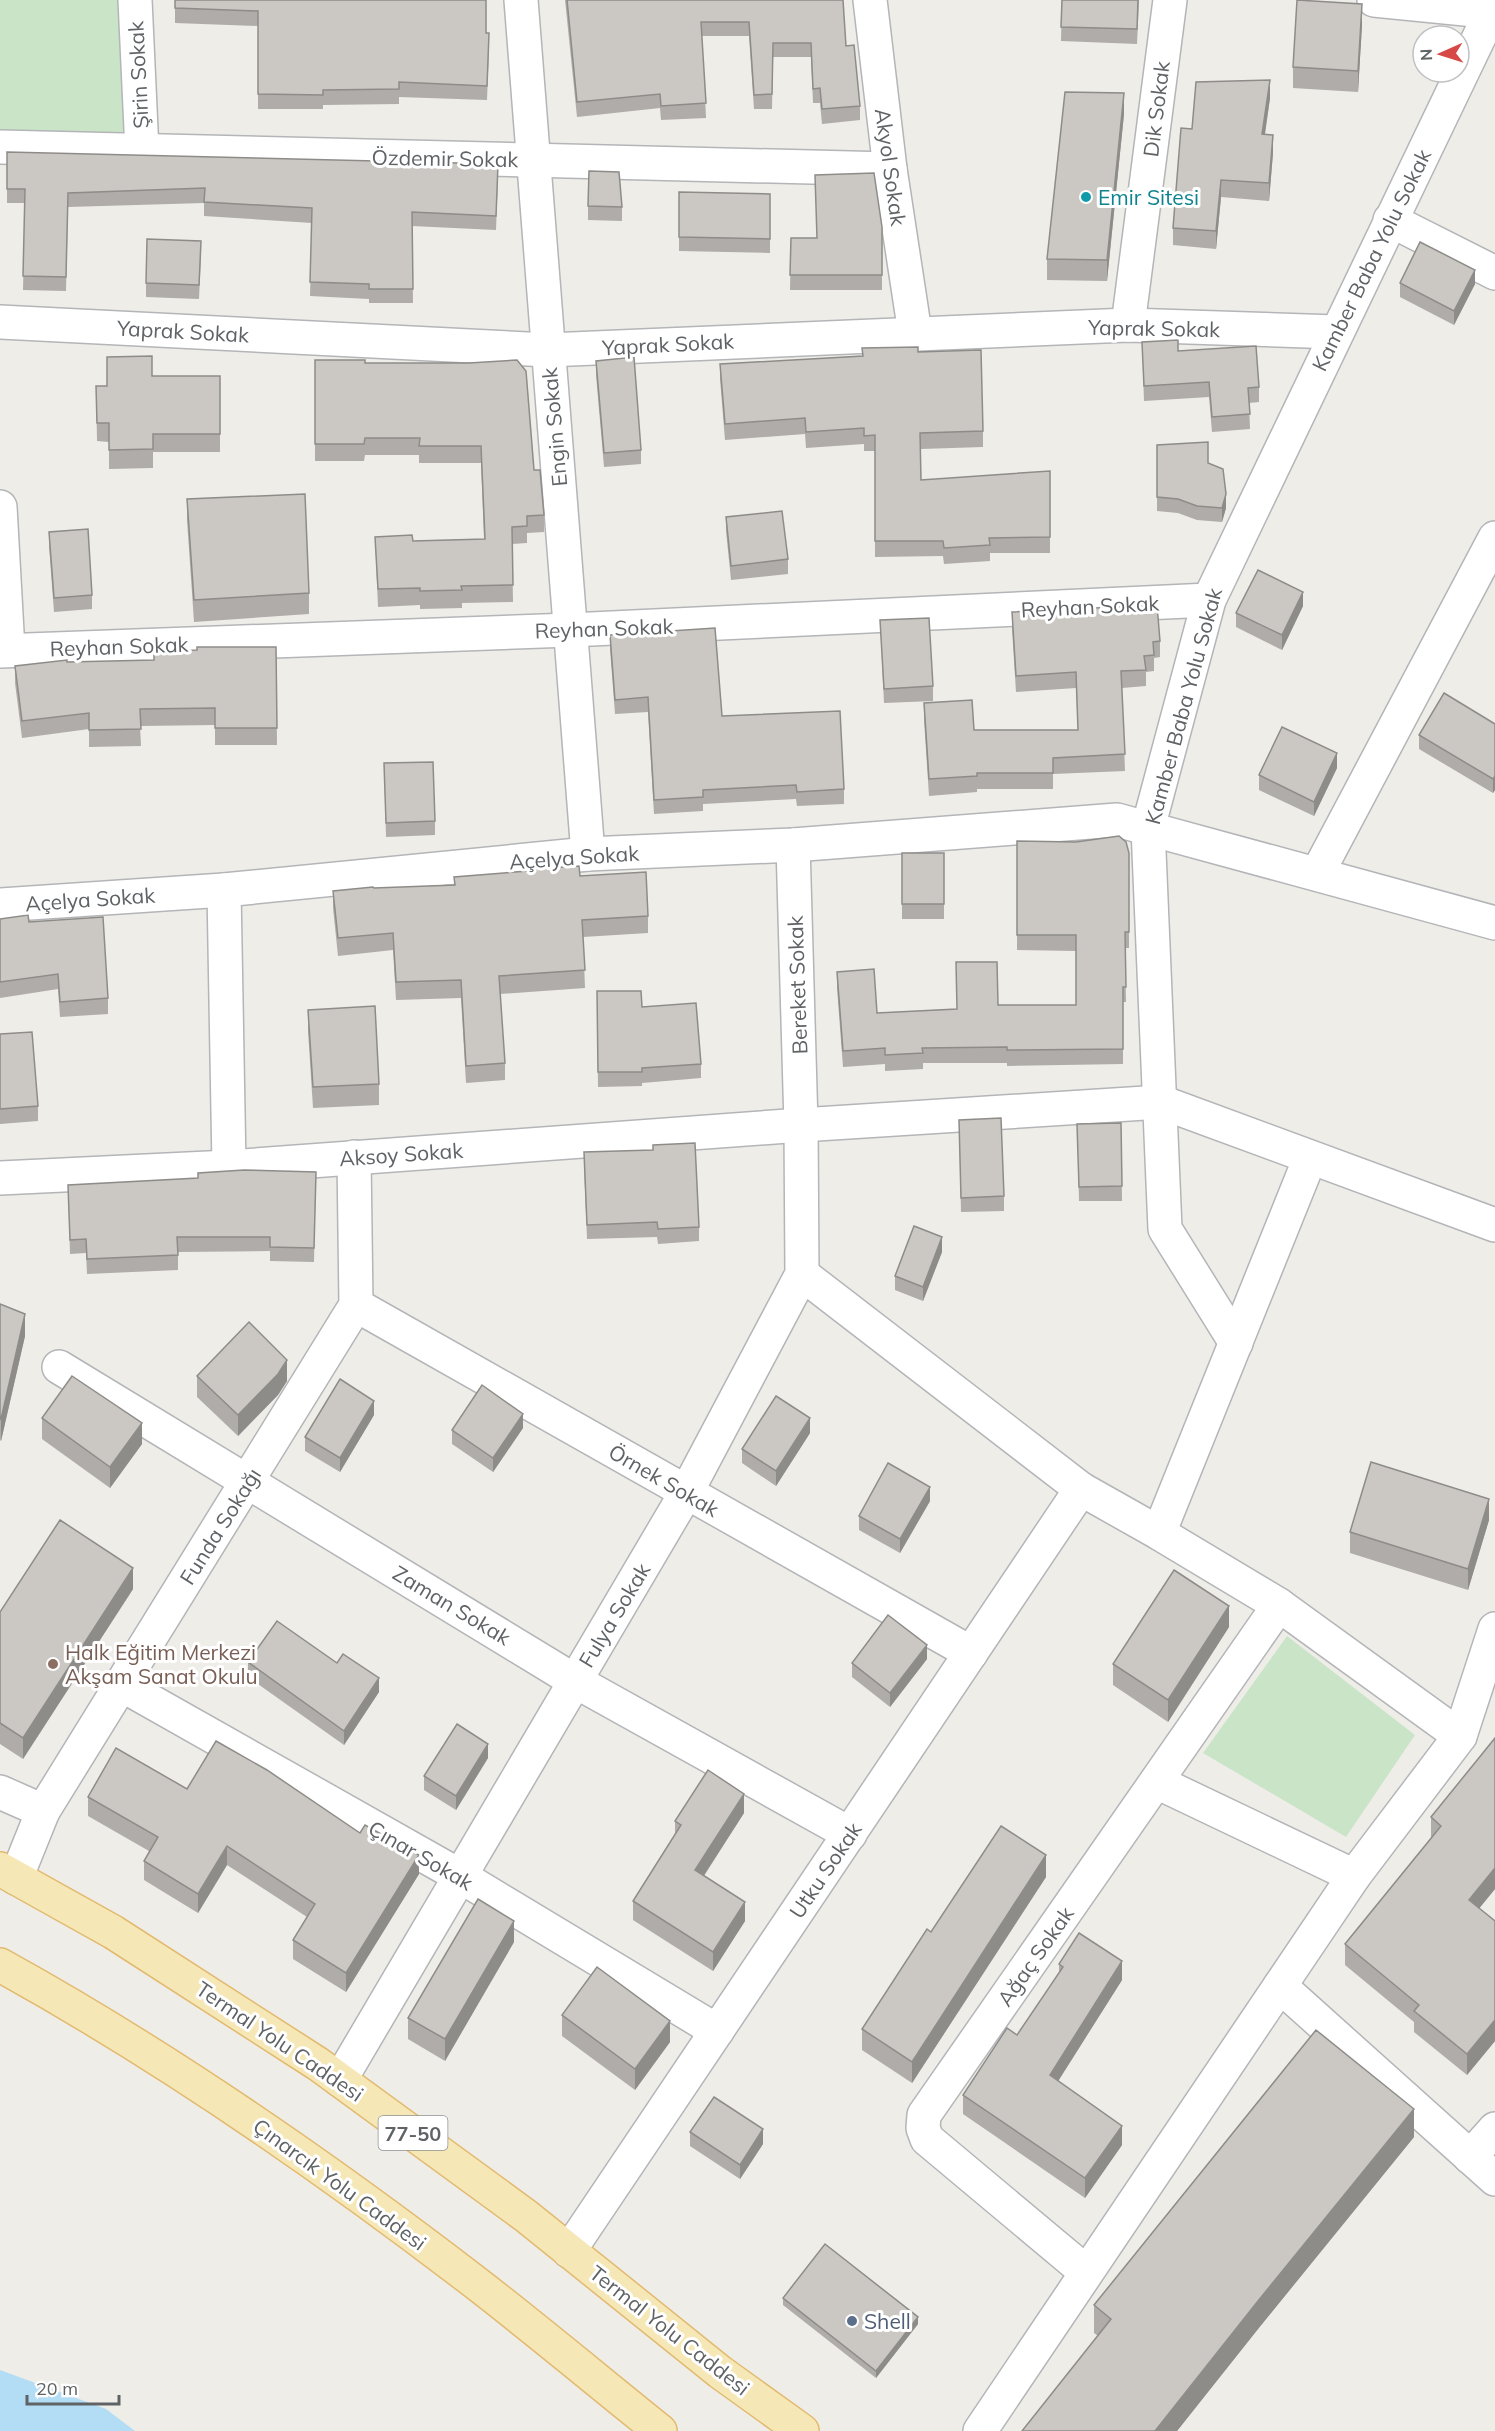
<svg xmlns="http://www.w3.org/2000/svg" width="1495" height="2431" viewBox="0 0 1495 2431" font-family="Mulish,sans-serif">
<style>
.green{fill:#cae4c8}
.water{fill:#b2ddf5}
.lines{fill:none;stroke-linecap:round;stroke-linejoin:round}
.street-casing{stroke:#b3b5b8;stroke-width:36}
.primary-casing{stroke:#e2ba6f;stroke-width:36}
.street{stroke:#fff;stroke-width:33}
.primary{stroke:#f6e7b6;stroke-width:33}
.wall{fill:#afaca9}
.shaded-wall{fill:#8e8c89}
.building{fill:#cbc8c4;stroke:#8e8c89;stroke-width:1.5}
.culture-dot{fill:#0f9aa8;stroke:#fff;stroke-width:2}
.education-dot{fill:#8d6e63;stroke:#fff;stroke-width:2}
.service-dot{fill:#5c6f8a;stroke:#fff;stroke-width:2}
.labels{text-anchor:middle;dominant-baseline:central;stroke-width:6;stroke-linejoin:round;paint-order:stroke}
.shield{fill:#fff;stroke:#8f9294;stroke-width:1.5}
.shield-label{font-size:20px;font-weight:bold;fill:#5f6366}
.street-label{font-size:21px;fill:#5f6366;stroke:#fff}
.culture-label{font-size:21px;fill:#0d838f;stroke:#fff;text-anchor:start}
.education-label{font-size:21px;fill:#785e54;stroke:#fff;text-anchor:start}
.service-label{font-size:21px;fill:#4e5e75;stroke:#fff;text-anchor:start}
</style>
<rect width="100%" height="100%" fill="#efede8"/>
<g class="green">
<polygon points="0,0 128,0 137,136 0,137"/>
<polygon points="1287,1636 1415,1735 1346,1837 1203,1753"/>
</g>
<polygon class="water" points="0,2370 106,2409 135,2431 0,2431"/>
<g class="lines">
<g class="street-casing">
<g id="street">
<polyline points="135,0 142,151"/>
<polyline points="521,0 588,854"/>
<polyline points="870,0 890,169 915,333"/>
<polyline points="1374,0 1495,12"/>
<polyline points="0,147 890,169"/>
<polyline points="1390,220 1495,273"/>
<polyline points="0,322 548,350 1128,325 1336,332"/>
<polyline points="1128,325 1170,0"/>
<polyline points="0,507 8,650"/>
<polyline points="0,651 570,630 1209,600"/>
<polyline points="1317,874 1495,538"/>
<polyline points="224,890 229,1167"/>
<polyline points="0,905 224,890 588,854 793,845 1117,820 1495,923"/>
<polyline points="0,1178 229,1167 801,1125 1161,1102 1495,1225"/>
<polyline points="802,1274 1081,1489 1159,1533 1279,1605 1460,1736"/>
<polyline points="356,1305 971,1653"/>
<polyline points="1236,1343 1165,1229 1148,828 1209,600 1495,4"/>
<polyline points="59,1367 575,1681 850,1834"/>
<polyline points="1159,1533 1310,1158"/>
<polyline points="122,1685 460,1876 717,2031"/>
<polyline points="1157,1782 1354,1876"/>
<polyline points="0,1792 43,1811"/>
<polyline points="16,1878 43,1811 356,1305 354,1157"/>
<polyline points="1280,1986 1495,2179"/>
<polyline points="340,2080 686,1493 802,1274 801,1125 793,845"/>
<polyline points="1470,2157 1495,2129"/>
<polyline points="569,2251 1081,1489"/>
<polyline points="1086,2272 927,2139 923,2128 924,2115 1279,1605"/>
<polyline points="980,2431 1354,1876 1460,1736 1495,1629"/>
</g>
</g>
<g class="primary-casing">
<g id="primary">
<polyline points="0,1869 113,1932 318,2064 526,2216 720,2372 802,2431"/>
<path d="M 0,1965 C 167,2057 325,2167 476,2283 C 538,2331 599,2382 660,2431"/>
</g>
</g>
<use href="#street" class="street"/>
<use href="#primary" class="primary"/>
</g>
<g class="wall">
<polygon points="175,0 486,33 489,48 487,100 399,97 399,104 323,105 323,109 258,109 258,26 175,23"/>
<polygon points="565,0 843,0 846,46 860,106 860,120 822,124 820,103 813,103 811,57 773,57 772,109 754,109 749,36 702,36 706,118 661,120 660,108 577,117"/>
<polygon points="1062,0 1139,0 1137,44 1061,41"/>
<polygon points="1362,25 1358,92 1293,88 1293,67"/>
<polygon points="1270,98 1265,135 1273,153 1269,201 1221,197 1216,249 1173,245 1173,228 1192,129"/>
<polygon points="1124,114 1107,281 1047,280 1047,259"/>
<polygon points="7,152 498,178 496,230 412,226 413,303 369,303 369,299 310,296 312,223 204,216 204,203 68,207 66,291 23,290 25,203 7,203"/>
<polygon points="679,192 770,194 770,253 679,251"/>
<polygon points="588,206 622,207 622,221 588,220"/>
<polygon points="882,227 882,290 790,290 791,238 817,238"/>
<polygon points="201,255 199,299 146,297 146,283"/>
<polygon points="1400,283 1475,284 1454,325 1400,297"/>
<polygon points="1142,342 1178,351 1259,387 1259,402 1249,403 1250,429 1212,432 1209,397 1144,401"/>
<polygon points="918,352 983,431 983,447 921,449 921,480 1050,471 1050,553 990,553 990,561 944,564 943,556 875,557 875,451 864,451 864,444 806,448 805,434 725,440 720,379 720,364 862,356"/>
<polygon points="315,360 365,363 534,470 544,515 544,532 527,533 527,543 512,544 513,602 462,603 462,608 420,609 420,605 378,607 375,537 413,541 484,539 481,463 419,463 419,455 365,455 364,461 315,461"/>
<polygon points="596,361 641,450 641,464 604,467 596,375"/>
<polygon points="152,376 220,376 220,452 153,452 153,468 109,469 109,442 97,441 96,386 107,386"/>
<polygon points="1157,445 1208,463 1226,508 1222,522 1197,520 1178,513 1157,511"/>
<polygon points="187,499 309,593 309,614 194,622 187,520"/>
<polygon points="726,517 788,559 788,574 731,580 726,531"/>
<polygon points="49,532 92,595 92,609 54,612 49,546"/>
<polygon points="1303,606 1282,650 1236,627 1236,613"/>
<polygon points="1012,612 1160,641 1160,657 1154,658 1154,671 1146,672 1146,686 1122,688 1125,771 1053,774 1053,789 977,789 977,792 929,796 924,720 924,703 974,730 1078,730 1076,688 1016,692 1012,628"/>
<polygon points="880,620 933,686 933,701 884,703"/>
<polygon points="610,635 722,716 844,789 844,804 797,806 796,799 703,804 703,811 654,814 648,712 615,714 610,649"/>
<polygon points="276,647 277,745 215,745 215,725 140,726 141,746 89,747 89,729 22,738 15,683 15,666 67,662 154,660 197,650"/>
<polygon points="1495,724 1495,790 1493,793 1419,749 1419,735"/>
<polygon points="384,763 435,821 435,835 386,837"/>
<polygon points="1337,768 1314,816 1259,790 1259,775"/>
<polygon points="1017,841 1129,853 1129,948 1125,948 1126,1002 1123,1002 1123,1064 1007,1066 1007,1063 923,1063 923,1069 885,1071 885,1064 843,1067 837,988 837,972 877,1013 956,1009 1076,1005 1076,951 1017,950"/>
<rect x="902" y="853" width="42" height="66"/>
<polygon points="580,876 648,916 648,933 583,937 585,988 500,994 505,1063 505,1080 466,1083 461,998 396,1000 393,950 338,956 333,908 333,891 454,885 454,877"/>
<polygon points="0,919 29,922 108,998 108,1014 60,1017 58,989 0,998"/>
<polygon points="597,991 642,1007 701,1064 701,1078 642,1083 642,1086 598,1087"/>
<polygon points="308,1010 379,1084 379,1105 313,1108 308,1031"/>
<polygon points="0,1034 38,1106 38,1121 0,1124"/>
<polygon points="959,1120 1004,1196 1004,1211 961,1212"/>
<polygon points="1121,1123 1122,1201 1079,1201 1077,1124"/>
<polygon points="584,1166 699,1227 699,1241 658,1244 657,1237 587,1239"/>
<polygon points="316,1172 314,1262 270,1261 270,1251 178,1252 178,1270 87,1274 86,1253 70,1254 68,1185"/>
<polygon points="942,1252 923,1301 895,1290 895,1276"/>
<polygon points="0,1304 25,1336 1,1441 0,1440"/>
<polygon points="197,1376 287,1381 278,1395 238,1436 197,1397"/>
<polygon points="374,1415 340,1472 305,1451 305,1437"/>
<polygon points="42,1418 142,1444 110,1488 42,1439"/>
<polygon points="523,1428 493,1472 452,1444 452,1430"/>
<polygon points="810,1433 776,1486 742,1463 742,1449"/>
<polygon points="930,1501 900,1553 859,1530 859,1516"/>
<polygon points="1489,1520 1468,1590 1350,1553 1350,1532"/>
<polygon points="133,1589 23,1759 0,1744 0,1612"/>
<polygon points="1229,1627 1168,1722 1113,1685 1113,1664"/>
<polygon points="927,1659 890,1707 852,1677 852,1663"/>
<polygon points="248,1662 379,1692 344,1745 248,1677"/>
<polygon points="1495,1738 1495,1889 1479,1908 1495,1921 1495,2041 1467,2075 1414,2032 1414,2022 1345,1965 1345,1944 1431,1839 1431,1817"/>
<polygon points="488,1758 456,1810 424,1790 424,1776"/>
<polygon points="187,1789 419,1874 346,1992 293,1959 293,1940 307,1917 227,1865 198,1913 144,1880 144,1861 149,1851 88,1816 88,1797"/>
<polygon points="744,1813 704,1876 745,1921 713,1971 633,1920 633,1901 675,1834 675,1821"/>
<polygon points="1046,1877 912,2083 862,2050 862,2029 931,1932"/>
<polygon points="514,1942 445,2061 408,2039 408,2018"/>
<polygon points="1059,1964 1122,1980 1058,2081 1122,2145 1085,2198 963,2114 963,2095 1017,2035 1059,1974"/>
<polygon points="562,2015 670,2042 635,2090 562,2036"/>
<polygon points="690,2132 763,2144 740,2179 690,2146"/>
<polygon points="1414,2137 1258,2329 1177,2431 1022,2431 1098,2336 1094,2333 1094,2305"/>
<polygon points="783,2298 918,2324 876,2378 783,2305"/>
</g>
<g class="shaded-wall">
<polygon points="1362,4 1362,25 1358,92 1358,71"/>
<polygon points="1270,80 1270,98 1262,152 1262,134"/>
<polygon points="1124,93 1124,114 1107,281 1107,260"/>
<polygon points="1273,135 1273,153 1269,201 1269,183"/>
<polygon points="1221,180 1221,197 1216,249 1216,231"/>
<polygon points="1475,270 1475,284 1454,325 1454,311"/>
<polygon points="1226,494 1226,508 1222,522 1222,508"/>
<polygon points="1303,592 1303,606 1282,650 1282,635"/>
<polygon points="1337,753 1337,768 1314,816 1314,802"/>
<polygon points="1495,776 1495,790 1493,793 1493,779"/>
<polygon points="942,1237 942,1252 923,1301 923,1287"/>
<polygon points="25,1314 25,1336 1,1441 1,1419"/>
<polygon points="287,1360 287,1381 278,1395 238,1436 238,1415"/>
<polygon points="374,1401 374,1415 340,1472 340,1458"/>
<polygon points="523,1414 523,1428 493,1472 493,1458"/>
<polygon points="810,1418 810,1433 776,1486 776,1471"/>
<polygon points="142,1423 142,1444 110,1488 110,1467"/>
<polygon points="930,1487 930,1501 900,1553 900,1539"/>
<polygon points="1489,1499 1489,1520 1468,1590 1468,1569"/>
<polygon points="133,1568 133,1589 23,1759 23,1738"/>
<polygon points="1229,1606 1229,1627 1168,1722 1168,1700"/>
<polygon points="927,1645 927,1659 890,1707 890,1693"/>
<polygon points="379,1678 379,1692 344,1745 344,1731"/>
<polygon points="488,1744 488,1758 456,1810 456,1796"/>
<polygon points="744,1794 744,1813 695,1889 695,1870"/>
<polygon points="227,1846 227,1865 198,1913 198,1894"/>
<polygon points="419,1855 419,1874 346,1992 346,1973"/>
<polygon points="1046,1855 1046,1877 912,2083 912,2062"/>
<polygon points="1495,1868 1495,1889 1469,1921 1469,1900"/>
<polygon points="745,1902 745,1921 713,1971 713,1952"/>
<polygon points="514,1921 514,1942 445,2061 445,2039"/>
<polygon points="1122,1961 1122,1980 1050,2094 1050,2075"/>
<polygon points="1495,2020 1495,2041 1467,2075 1467,2054"/>
<polygon points="670,2021 670,2042 635,2090 635,2069"/>
<polygon points="1414,2109 1414,2137 1258,2329 1177,2431 1155,2431 1258,2301"/>
<polygon points="1122,2126 1122,2145 1085,2198 1085,2178"/>
<polygon points="763,2129 763,2144 740,2179 740,2165"/>
<polygon points="918,2317 918,2324 876,2378 876,2371"/>
</g>
<g class="building">
<polygon points="175,0 486,0 486,33 489,33 487,86 399,82 399,89 323,90 323,95 258,94 258,11 175,8"/>
<polygon points="567,0 843,0 846,46 854,45 860,106 822,109 820,88 813,89 811,43 773,43 772,94 754,95 749,22 701,22 706,103 661,106 660,94 577,102"/>
<polygon points="1062,0 1138,0 1137,29 1061,27"/>
<polygon points="1297,0 1362,4 1358,71 1293,67"/>
<polygon points="1270,80 1262,134 1273,135 1269,183 1221,180 1216,231 1173,228 1181,128 1192,129 1196,82"/>
<polygon points="1065,92 1124,93 1107,260 1047,259"/>
<polygon points="7,152 498,164 496,216 412,212 413,289 369,289 369,284 310,282 312,208 204,202 205,188 68,193 66,277 23,276 25,189 7,189"/>
<polygon points="589,171 619,172 622,207 588,206"/>
<polygon points="874,173 882,227 882,275 790,275 791,238 817,238 815,175"/>
<polygon points="679,192 770,194 770,239 679,237"/>
<polygon points="147,239 201,241 199,285 146,283"/>
<polygon points="1420,242 1475,270 1454,311 1400,283"/>
<polygon points="1178,340 1178,351 1256,346 1259,387 1248,388 1250,414 1212,417 1209,382 1144,386 1142,342"/>
<polygon points="918,347 918,352 981,350 983,431 920,433 921,480 1050,471 1050,537 989,538 990,545 944,548 943,541 875,541 875,435 864,436 864,428 806,432 805,418 725,424 720,364 863,356 862,348"/>
<polygon points="152,356 152,376 220,376 220,434 153,434 153,449 109,450 109,423 97,423 96,386 107,386 107,357"/>
<polygon points="634,357 641,450 604,453 596,361"/>
<polygon points="315,360 365,360 365,363 469,363 517,360 526,371 534,470 540,470 544,515 527,516 527,526 512,527 513,585 461,586 462,590 420,591 420,588 378,589 375,537 412,535 413,541 485,539 481,446 419,446 420,438 365,438 364,444 315,444"/>
<polygon points="1208,442 1208,463 1223,469 1226,494 1222,508 1197,506 1178,499 1157,497 1157,445"/>
<polygon points="305,494 309,593 194,600 187,499"/>
<polygon points="782,511 788,559 731,566 726,517"/>
<polygon points="88,529 92,595 54,598 49,532"/>
<polygon points="1258,570 1303,592 1282,635 1236,613"/>
<polygon points="1157,605 1160,641 1153,642 1154,655 1144,656 1146,670 1121,671 1125,754 1053,758 1053,773 977,773 977,776 929,779 924,703 972,700 974,730 1078,730 1076,672 1016,676 1012,612"/>
<polygon points="929,618 933,686 884,689 880,620"/>
<polygon points="715,628 722,716 840,711 844,789 797,792 796,785 703,790 703,797 654,800 648,697 615,700 610,635"/>
<polygon points="197,647 276,647 277,728 215,728 215,708 140,709 141,729 89,730 89,713 22,721 15,666 67,660 67,662 154,660 154,651 197,650"/>
<polygon points="1444,693 1495,724 1495,776 1493,779 1419,735"/>
<polygon points="1282,727 1337,753 1314,802 1259,775"/>
<polygon points="433,762 435,821 386,823 384,763"/>
<polygon points="1119,836 1126,842 1129,853 1129,932 1125,932 1126,987 1123,987 1123,1049 1007,1050 1007,1047 922,1048 923,1053 885,1055 885,1048 843,1051 837,972 874,969 877,1013 957,1009 956,962 997,962 998,1005 1076,1005 1076,935 1017,935 1017,841 1076,842"/>
<rect x="902" y="853" width="42" height="51"/>
<polygon points="579,866 580,876 646,872 648,916 582,920 585,970 499,976 505,1063 466,1066 461,980 396,982 393,933 338,938 333,891 373,887 374,888 455,885 454,877 528,871 528,869"/>
<polygon points="28,915 29,922 103,917 108,998 60,1002 58,974 0,982 0,919"/>
<polygon points="597,991 641,991 642,1007 696,1003 701,1064 642,1068 642,1072 598,1072"/>
<polygon points="375,1006 379,1084 313,1087 308,1010"/>
<polygon points="32,1032 38,1106 0,1109 0,1034"/>
<polygon points="1001,1118 1004,1196 961,1198 959,1120"/>
<polygon points="1121,1123 1122,1186 1079,1187 1077,1124"/>
<polygon points="695,1143 699,1227 658,1229 657,1222 587,1225 584,1152 653,1150 653,1145"/>
<polygon points="244,1170 316,1172 314,1248 270,1247 270,1237 177,1237 178,1255 87,1259 86,1239 70,1240 68,1185 198,1178 198,1173"/>
<polygon points="914,1226 942,1237 923,1287 895,1276"/>
<polygon points="0,1304 25,1314 1,1419 0,1419"/>
<polygon points="249,1322 287,1360 278,1374 238,1415 197,1376"/>
<polygon points="72,1376 142,1423 110,1467 42,1418"/>
<polygon points="340,1379 374,1401 340,1458 305,1437"/>
<polygon points="482,1385 523,1414 493,1458 452,1430"/>
<polygon points="776,1396 810,1418 776,1471 742,1449"/>
<polygon points="1371,1462 1489,1499 1468,1569 1350,1532"/>
<polygon points="888,1463 930,1487 900,1539 859,1516"/>
<polygon points="60,1520 133,1568 23,1738 0,1723 0,1612"/>
<polygon points="1174,1570 1229,1606 1168,1700 1113,1664"/>
<polygon points="888,1615 927,1645 890,1693 852,1663"/>
<polygon points="277,1621 337,1663 343,1654 379,1678 344,1731 248,1662"/>
<polygon points="457,1724 488,1744 456,1796 424,1776"/>
<polygon points="1495,1738 1495,1868 1469,1900 1495,1921 1495,2020 1467,2054 1414,2011 1419,2005 1345,1944 1441,1826 1431,1817"/>
<polygon points="216,1741 267,1770 360,1833 365,1825 419,1855 346,1973 293,1940 315,1904 227,1846 198,1894 144,1861 158,1837 88,1797 116,1748 187,1789"/>
<polygon points="708,1770 744,1794 695,1870 745,1902 713,1952 633,1901 681,1825 675,1821"/>
<polygon points="1001,1826 1046,1855 912,2062 862,2029 927,1929 931,1932"/>
<polygon points="478,1899 514,1921 445,2039 408,2018"/>
<polygon points="1079,1933 1122,1961 1050,2075 1122,2126 1085,2178 963,2095 1007,2028 1017,2035 1063,1967 1059,1964"/>
<polygon points="597,1967 670,2021 635,2069 562,2015"/>
<polygon points="1316,2030 1414,2109 1258,2301 1155,2431 1022,2431 1111,2319 1094,2305"/>
<polygon points="714,2097 763,2129 740,2165 690,2132"/>
<polygon points="825,2244 918,2317 876,2371 783,2298"/>
</g>
<circle class="culture-dot" cx="1086" cy="197" r="6"/>
<circle class="education-dot" cx="53" cy="1664" r="6"/>
<circle class="service-dot" cx="852" cy="2321" r="6"/>
<g class="labels">
<rect class="shield" x="378.5" y="2116" width="69" height="34" rx="4.5"/>
<g class="shield-label">
<text x="413" y="2133">77-50</text>
</g>
<g class="street-label">
<text transform="translate(138 75) rotate(-93)">Şirin Sokak</text>
<text transform="translate(1156 109) rotate(-83)">Dik Sokak</text>
<text transform="translate(445 158) rotate(1)">Özdemir Sokak</text>
<text transform="translate(891 167) rotate(82)">Akyol Sokak</text>
<text transform="translate(1371 260) rotate(-64)">Kamber Baba Yolu Sokak</text>
<text transform="translate(1154 328) rotate(1)">Yaprak Sokak</text>
<text transform="translate(183 331) rotate(3)">Yaprak Sokak</text>
<text transform="translate(668 344) rotate(-3)">Yaprak Sokak</text>
<text transform="translate(554 427) rotate(-95)">Engin Sokak</text>
<text transform="translate(1090 606) rotate(-3)">Reyhan Sokak</text>
<text transform="translate(604 628) rotate(-2)">Reyhan Sokak</text>
<text transform="translate(119 646) rotate(-2)">Reyhan Sokak</text>
<text transform="translate(1183 706) rotate(-75)">Kamber Baba Yolu Sokak</text>
<text transform="translate(574 857) rotate(-4)">Açelya Sokak</text>
<text transform="translate(90 899) rotate(-4)">Açelya Sokak</text>
<text transform="translate(797 985) rotate(-92)">Bereket Sokak</text>
<text transform="translate(401 1154) rotate(-4)">Aksoy Sokak</text>
<text transform="translate(664 1480) rotate(30)">Örnek Sokak</text>
<text transform="translate(220 1526) rotate(-58)">Funda Sokağı</text>
<text transform="translate(452 1605) rotate(31)">Zaman Sokak</text>
<text transform="translate(614 1615) rotate(-59)">Fulya Sokak</text>
<text transform="translate(421 1855) rotate(30)">Çınar Sokak</text>
<text transform="translate(825 1870) rotate(-56)">Utku Sokak</text>
<text transform="translate(1035 1956) rotate(-55)">Ağaç Sokak</text>
<text transform="translate(280 2041) rotate(34)">Termal Yolu Caddesi</text>
<text transform="translate(340 2184) rotate(36)">Çınarcık Yolu Caddesi</text>
<text transform="translate(670 2330) rotate(38)">Termal Yolu Caddesi</text>
</g>
<g class="culture-label">
<text x="1098" y="197">Emir Sitesi</text>
</g>
<g class="education-label">
<text x="65" y="1652">Halk Eğitim Merkezi<tspan x="65" dy="24">Akşam Sanat Okulu</tspan></text>
</g>
<g class="service-label">
<text x="864" y="2321">Shell</text>
</g>
</g>
<g transform="translate(1441 54) rotate(267)"><circle r="28" fill="#ffffff" stroke="#bfc1c2" stroke-width="1.5"/>
<path d="M0-4.5L10 22L0 15L-10 22Z" fill="#d64947"/>
<text y="-9" font-size="16" font-weight="bold" text-anchor="middle" fill="#5f6366">N</text>
</g>
<path d="M27 2395v9h92v-9" fill="none" stroke="#5f6366" stroke-width="3"/>
<text x="36" y="2395" font-size="18" fill="#5f6366" stroke="#ffffff" stroke-width="4.5" paint-order="stroke">20 m</text>
</svg>
